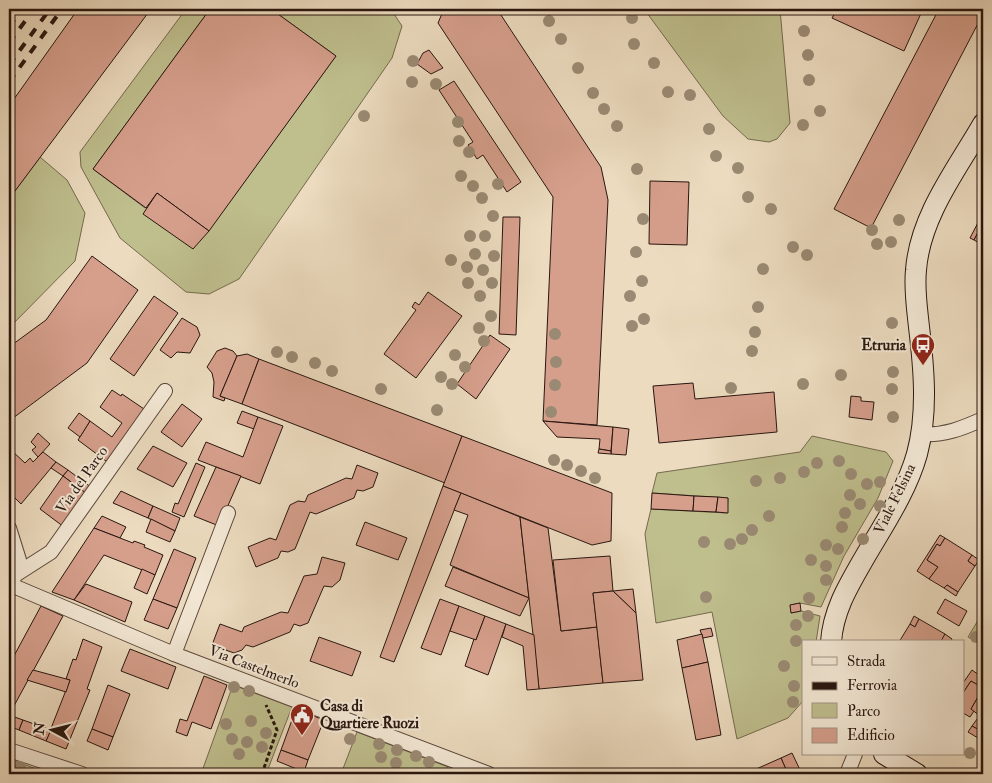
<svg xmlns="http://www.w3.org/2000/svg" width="992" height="783" viewBox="0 0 992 783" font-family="'IM FELL Double Pica',serif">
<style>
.green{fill:#bfbe8d;stroke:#746a4e}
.building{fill:#d69f8c;stroke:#29160f}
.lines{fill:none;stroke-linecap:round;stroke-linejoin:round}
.street-casing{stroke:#5a473b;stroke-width:16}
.secondary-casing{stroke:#29160f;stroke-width:22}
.path{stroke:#29160f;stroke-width:3;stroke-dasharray:4 2.5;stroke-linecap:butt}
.street{stroke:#f3e8d5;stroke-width:14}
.secondary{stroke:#f3e8d5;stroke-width:20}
.rail{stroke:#29160f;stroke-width:4;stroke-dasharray:9 9;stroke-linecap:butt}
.tree{fill:#9a8a73}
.labels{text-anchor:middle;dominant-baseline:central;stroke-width:4;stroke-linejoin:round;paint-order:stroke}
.poi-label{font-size:15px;font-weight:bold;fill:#29160f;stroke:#f3e8d5;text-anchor:end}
.street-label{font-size:15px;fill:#29160f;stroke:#f3e8d5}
</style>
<rect width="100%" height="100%" fill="#ecdbbf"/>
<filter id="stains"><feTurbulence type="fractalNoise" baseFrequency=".004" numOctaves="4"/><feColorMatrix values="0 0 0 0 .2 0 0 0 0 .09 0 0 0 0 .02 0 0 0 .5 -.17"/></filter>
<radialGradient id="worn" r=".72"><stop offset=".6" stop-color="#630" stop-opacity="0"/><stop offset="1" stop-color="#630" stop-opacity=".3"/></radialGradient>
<g class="green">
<polygon points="186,9 210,9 93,169 145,208 157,193 209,230 336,56 271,9 386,9 392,11 402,26 392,58 239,279 209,294 186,292 120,238 81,167 80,152"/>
<polygon points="644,9 780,9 790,123 777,139 769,142 748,139 723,116"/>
<polygon points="40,157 67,180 85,213 75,261 9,328 9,199"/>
<polygon points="812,436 886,452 893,461 878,498 844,556 821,607 800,603 790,605 791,613 801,611 820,616 816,642 803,642 803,701 788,718 737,739 712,612 656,623 645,534 651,509 727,513 728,498 652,493 657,473 800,452"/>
<polygon points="983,612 983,646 968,637"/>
<polygon points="233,685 292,707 268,769 281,774 201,774"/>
<polygon points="357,732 448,767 446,774 341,774"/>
<polygon points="9,759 50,774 9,774"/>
</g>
<g class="building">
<polygon points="78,9 151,9 9,199 9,106"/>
<polygon points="210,9 271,9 336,56 209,231 157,193 146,208 93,169"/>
<polygon points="444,9 497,9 601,167 608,200 597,425 543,421 553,197 438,23"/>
<polygon points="837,9 923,9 904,51 832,18"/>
<polygon points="939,9 983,9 983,14 871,228 834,209"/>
<polygon points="429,50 443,68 431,74 417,64 423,53"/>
<polygon points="454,81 521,182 507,192 483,155 477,159 468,145 473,142 439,90"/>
<polygon points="650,181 689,182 687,245 649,244"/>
<polygon points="157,193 209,231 193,249 143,214"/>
<polygon points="983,213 983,223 974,240 970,238"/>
<polygon points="503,217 520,217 516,335 499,334"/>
<polygon points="983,223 983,245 974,240"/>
<polygon points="92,256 138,290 87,363 9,421 9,347 46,320"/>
<polygon points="428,292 462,316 416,378 384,354 416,310 412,307 415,302 419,305"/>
<polygon points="154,296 178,313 134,376 110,359"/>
<polygon points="182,318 197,327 200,335 190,353 177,352 171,358 160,350"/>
<polygon points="490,335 510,349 476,399 457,384"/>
<polygon points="225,348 233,351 237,356 220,396 225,398 224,401 213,397 214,382 212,373 207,367 217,351"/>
<polygon points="247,354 259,359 242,404 220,396 237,356"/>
<polygon points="259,359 462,436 445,483 242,404"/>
<polygon points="693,383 695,399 774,392 777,432 659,443 653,386"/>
<polygon points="112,390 121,396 122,394 147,411 110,464 78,440 90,421 112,437 122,423 100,407"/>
<polygon points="851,396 861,397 861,401 874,402 872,420 849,417"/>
<polygon points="182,404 202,419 182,447 161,432"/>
<polygon points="242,411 258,417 254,429 237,423"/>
<polygon points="79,413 90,421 80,437 68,428"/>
<polygon points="258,417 283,426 260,484 198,460 206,442 243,457"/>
<polygon points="543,421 613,427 611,451 599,449 600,439 557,437"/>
<polygon points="613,427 629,429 626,455 611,454"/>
<polygon points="38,433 50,444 38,457 32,450 36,447 31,442"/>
<polygon points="462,436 612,493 611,541 592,545 443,486"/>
<polygon points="153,446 187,463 173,487 137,469"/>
<polygon points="599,449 611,451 611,454 598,453"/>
<polygon points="11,450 25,463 30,458 33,462 43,452 56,462 21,504 9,492 9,452"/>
<polygon points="56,462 68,470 63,476 51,468"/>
<polygon points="196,463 205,467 184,517 172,512 175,503 178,504"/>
<polygon points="357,465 378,473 373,487 363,491 357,490 354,498 316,514 310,512 295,549 288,552 281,551 278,558 256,567 248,547 270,538 276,540 290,505 298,501 305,502 308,495 346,478 352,479"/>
<polygon points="216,467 241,476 219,526 194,516"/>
<polygon points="68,470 92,488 87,494 63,476"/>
<polygon points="63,476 87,494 64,527 40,509"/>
<polygon points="443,486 461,493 394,662 380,657"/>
<polygon points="121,491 153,506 148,518 113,503"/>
<polygon points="461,493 520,517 529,598 450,565 468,515 454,510"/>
<polygon points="652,493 694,496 693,511 651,509"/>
<polygon points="694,496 718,497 716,512 693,511"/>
<polygon points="718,497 728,498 728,513 716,512"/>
<polygon points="153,506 180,518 175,531 148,518"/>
<polygon points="102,516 126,527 120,538 94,528"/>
<polygon points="520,517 548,528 561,631 597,627 603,683 539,689"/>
<polygon points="151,519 175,531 170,542 146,532"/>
<polygon points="365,522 407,538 398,560 356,545"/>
<polygon points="94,528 133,543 134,541 145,545 144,547 163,555 155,575 104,555 74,600 52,592"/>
<polygon points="940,535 945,538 940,546 937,544 927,560 938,567 929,579 917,571"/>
<polygon points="945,538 972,555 968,561 975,566 958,592 947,585 944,588 929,579 938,567 927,560 937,544 940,546"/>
<polygon points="174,549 196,558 177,608 153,599"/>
<polygon points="972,555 979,560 975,566 968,561"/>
<polygon points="610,556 613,591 593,593 597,627 561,631 553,560"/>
<polygon points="322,557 345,563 340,580 332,587 324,586 308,623 300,626 294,624 290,632 253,647 246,645 242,650 234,653 212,645 220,624 242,632 244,627 281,612 288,613 304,576 317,574"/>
<polygon points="453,567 529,598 520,616 445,586"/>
<polygon points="142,569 155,575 147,594 134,588"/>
<polygon points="86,584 132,602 125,622 74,600"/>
<polygon points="947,585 958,592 956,596 944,588"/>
<polygon points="633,589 636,613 613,591"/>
<polygon points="613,591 636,613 643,680 603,683 593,593"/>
<polygon points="153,599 177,608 168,629 144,620"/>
<polygon points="440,599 459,606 441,655 421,648"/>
<polygon points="945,599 967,611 959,626 937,613"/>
<polygon points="800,603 801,611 791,613 790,605"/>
<polygon points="41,606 63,616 9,715 9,665"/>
<polygon points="459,606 485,616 476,640 450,631"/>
<polygon points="485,616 506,624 488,675 465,666 474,639 476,640"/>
<polygon points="914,616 919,619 915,627 910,624"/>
<polygon points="919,619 945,634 942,642 899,642 910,624 915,627"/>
<polygon points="506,624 534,635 539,689 527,690 523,646 502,637"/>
<polygon points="711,628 713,636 703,638 700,630"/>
<polygon points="702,634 708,662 682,668 677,640"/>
<polygon points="945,634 952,639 951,642 941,641"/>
<polygon points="319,637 361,652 352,676 310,661"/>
<polygon points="83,639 102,647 87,689 90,690 66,749 46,741 70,680 66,679 73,659 76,660"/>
<polygon points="130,649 176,667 168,689 121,671"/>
<polygon points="708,662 721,735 696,740 682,668"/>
<polygon points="33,670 70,680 66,692 27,680"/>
<polygon points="972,670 983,678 983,688 971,681 963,693 963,683"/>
<polygon points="204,676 227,685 211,729 192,722 187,736 176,732 180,719 187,721"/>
<polygon points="971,681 983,688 971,709 974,711 970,717 963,713 963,693"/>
<polygon points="108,685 130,694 113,737 92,729"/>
<polygon points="978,697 983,700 983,711 980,716 971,709"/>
<polygon points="296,709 324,720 308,760 281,750"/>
<polygon points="983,711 983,732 972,726"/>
<polygon points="9,715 23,720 19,730 9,726"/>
<polygon points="23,720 51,730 46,741 19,730"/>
<polygon points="972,726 983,732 983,741 968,732"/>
<polygon points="92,729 113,737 108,750 87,741"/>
<polygon points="281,750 308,760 304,772 277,761"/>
<polygon points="792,753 802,774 788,774 781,758"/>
<polygon points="781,758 788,774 745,774"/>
</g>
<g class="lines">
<g class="street-casing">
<g id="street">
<path d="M 921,434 C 944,436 963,428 983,419"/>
<polyline points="9,528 19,560 15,575"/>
<polyline points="11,585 174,654 489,774"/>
<polyline points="9,590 15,575 51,552 165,391"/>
<polyline points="174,654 228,513"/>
<polyline points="9,750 82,774"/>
<polyline points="847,774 855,754"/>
</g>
</g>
<g class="secondary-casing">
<g id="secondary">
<path d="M 831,642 C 833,612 847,588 862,562 C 882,527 906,493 917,454 C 928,413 924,369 919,327 C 917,308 914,289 916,270 C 920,216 957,169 983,124"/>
<polyline points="884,754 917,774"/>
</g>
</g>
<polyline class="path" points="262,774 277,730 266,705"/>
<use href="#street" class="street"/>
<use href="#secondary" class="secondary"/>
<g class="rail">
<polyline points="9,27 22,9"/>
<polyline points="9,43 34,9"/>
<polyline points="9,65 50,9"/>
<polyline points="9,82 62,9"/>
</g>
</g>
<g class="tree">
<circle cx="632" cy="18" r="6"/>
<circle cx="549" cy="21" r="6"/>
<circle cx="804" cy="31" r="6"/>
<circle cx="561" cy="39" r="6"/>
<circle cx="634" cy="44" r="6"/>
<circle cx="808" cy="55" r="6"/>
<circle cx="413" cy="61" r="6"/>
<circle cx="654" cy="63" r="6"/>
<circle cx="578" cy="68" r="6"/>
<circle cx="809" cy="80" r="6"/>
<circle cx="412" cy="82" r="6"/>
<circle cx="436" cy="84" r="6"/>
<circle cx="668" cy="92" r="6"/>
<circle cx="593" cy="93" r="6"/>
<circle cx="690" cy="95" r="6"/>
<circle cx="604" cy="109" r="6"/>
<circle cx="820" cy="111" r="6"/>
<circle cx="364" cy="116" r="6"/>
<circle cx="458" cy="122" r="6"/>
<circle cx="803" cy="125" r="6"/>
<circle cx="617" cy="126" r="6"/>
<circle cx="709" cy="129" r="6"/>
<circle cx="459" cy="141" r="6"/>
<circle cx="469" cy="152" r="6"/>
<circle cx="716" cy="156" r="6"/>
<circle cx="738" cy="168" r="6"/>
<circle cx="637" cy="169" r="6"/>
<circle cx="461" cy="176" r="6"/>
<circle cx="498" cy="184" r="6"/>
<circle cx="473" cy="186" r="6"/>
<circle cx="748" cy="197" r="6"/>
<circle cx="482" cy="198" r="6"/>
<circle cx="771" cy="209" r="6"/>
<circle cx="493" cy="216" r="6"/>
<circle cx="643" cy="219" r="6"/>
<circle cx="899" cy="220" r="6"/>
<circle cx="872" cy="230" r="6"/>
<circle cx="470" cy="236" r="6"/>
<circle cx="485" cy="236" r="6"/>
<circle cx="891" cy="242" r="6"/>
<circle cx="877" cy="244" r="6"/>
<circle cx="793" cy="247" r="6"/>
<circle cx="636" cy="252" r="6"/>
<circle cx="475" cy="254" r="6"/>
<circle cx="807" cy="255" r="6"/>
<circle cx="494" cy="256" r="6"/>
<circle cx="451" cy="260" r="6"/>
<circle cx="467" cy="267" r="6"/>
<circle cx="763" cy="269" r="6"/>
<circle cx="483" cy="270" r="6"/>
<circle cx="642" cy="281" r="6"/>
<circle cx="468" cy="283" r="6"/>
<circle cx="492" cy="283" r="6"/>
<circle cx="480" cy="296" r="6"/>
<circle cx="630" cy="296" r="6"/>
<circle cx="758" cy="307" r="6"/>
<circle cx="491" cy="316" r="6"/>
<circle cx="644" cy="319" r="6"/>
<circle cx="892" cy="323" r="6"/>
<circle cx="632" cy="326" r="6"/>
<circle cx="479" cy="328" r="6"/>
<circle cx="755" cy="332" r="6"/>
<circle cx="555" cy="334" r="6"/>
<circle cx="484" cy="341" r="6"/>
<circle cx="752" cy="351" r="6"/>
<circle cx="277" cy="352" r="6"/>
<circle cx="455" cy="355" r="6"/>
<circle cx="292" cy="357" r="6"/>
<circle cx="556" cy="362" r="6"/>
<circle cx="315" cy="363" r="6"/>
<circle cx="465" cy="367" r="6"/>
<circle cx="332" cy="371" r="6"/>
<circle cx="893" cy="372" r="6"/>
<circle cx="841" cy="375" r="6"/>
<circle cx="441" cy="377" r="6"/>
<circle cx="452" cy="384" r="6"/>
<circle cx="803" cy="384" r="6"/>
<circle cx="555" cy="385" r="6"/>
<circle cx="731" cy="388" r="6"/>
<circle cx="381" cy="389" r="6"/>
<circle cx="892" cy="389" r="6"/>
<circle cx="437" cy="410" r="6"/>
<circle cx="551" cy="412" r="6"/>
<circle cx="893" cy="417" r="6"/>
<circle cx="554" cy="460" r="6"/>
<circle cx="839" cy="461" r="6"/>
<circle cx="817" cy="463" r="6"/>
<circle cx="567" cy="465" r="6"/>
<circle cx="581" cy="471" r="6"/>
<circle cx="804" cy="472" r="6"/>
<circle cx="851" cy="474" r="6"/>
<circle cx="595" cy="478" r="6"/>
<circle cx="780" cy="478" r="6"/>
<circle cx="756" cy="481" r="6"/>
<circle cx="880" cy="482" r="6"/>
<circle cx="867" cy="484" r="6"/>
<circle cx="850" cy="495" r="6"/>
<circle cx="860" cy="504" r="6"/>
<circle cx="880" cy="506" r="6"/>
<circle cx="845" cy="513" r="6"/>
<circle cx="769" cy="516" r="6"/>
<circle cx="842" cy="527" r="6"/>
<circle cx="752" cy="530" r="6"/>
<circle cx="742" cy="539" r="6"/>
<circle cx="863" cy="539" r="6"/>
<circle cx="704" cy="542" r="6"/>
<circle cx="730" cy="544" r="6"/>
<circle cx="826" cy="545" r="6"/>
<circle cx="838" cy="549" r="6"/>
<circle cx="811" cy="560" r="6"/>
<circle cx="826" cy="566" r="6"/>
<circle cx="826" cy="580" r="6"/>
<circle cx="706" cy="597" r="6"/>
<circle cx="809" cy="598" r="6"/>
<circle cx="808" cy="616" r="6"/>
<circle cx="796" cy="625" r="6"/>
<circle cx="976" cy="637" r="6"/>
<circle cx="796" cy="641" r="6"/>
<circle cx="784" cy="666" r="6"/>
<circle cx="794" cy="686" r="6"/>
<circle cx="234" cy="687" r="6"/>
<circle cx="249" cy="691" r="6"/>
<circle cx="793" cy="702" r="6"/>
<circle cx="251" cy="721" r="6"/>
<circle cx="226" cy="724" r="6"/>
<circle cx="266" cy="733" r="6"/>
<circle cx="232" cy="739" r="6"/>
<circle cx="350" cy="739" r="6"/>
<circle cx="247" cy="742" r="6"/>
<circle cx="379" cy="744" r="6"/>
<circle cx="262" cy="747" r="6"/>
<circle cx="397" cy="750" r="6"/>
<circle cx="970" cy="753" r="6"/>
<circle cx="239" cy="754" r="6"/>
<circle cx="416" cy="756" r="6"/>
<circle cx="381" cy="757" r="6"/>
<circle cx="429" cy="762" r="6"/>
<circle cx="396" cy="763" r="6"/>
<circle cx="20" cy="767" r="6"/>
</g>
<defs>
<g id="bus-pin" transform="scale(1.25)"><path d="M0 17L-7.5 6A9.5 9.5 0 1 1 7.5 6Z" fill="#8f2418" stroke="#f3e8d5"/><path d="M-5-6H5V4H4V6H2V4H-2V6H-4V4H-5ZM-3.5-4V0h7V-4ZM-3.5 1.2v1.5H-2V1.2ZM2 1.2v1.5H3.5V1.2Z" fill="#fff"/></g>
<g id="civic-pin" transform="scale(1.25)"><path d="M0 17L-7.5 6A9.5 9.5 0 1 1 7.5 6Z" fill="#8f2418" stroke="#f3e8d5"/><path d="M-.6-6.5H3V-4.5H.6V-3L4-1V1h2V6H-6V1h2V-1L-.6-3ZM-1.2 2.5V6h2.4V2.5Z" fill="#fff"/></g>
</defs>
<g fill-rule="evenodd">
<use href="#bus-pin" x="923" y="345"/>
<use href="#civic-pin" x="302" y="715"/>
</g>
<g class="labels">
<g class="poi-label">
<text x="906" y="345">Etruria</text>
<text x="320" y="706" text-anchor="start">Casa di<tspan x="320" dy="17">Quartiere Ruozi</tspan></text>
</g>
<g class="street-label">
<text transform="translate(82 480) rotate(-55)">Via del Parco</text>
<text transform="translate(895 499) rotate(-64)">Viale Felsina</text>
<text transform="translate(254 667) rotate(21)">Via Castelmerlo</text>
</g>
</g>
<rect width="992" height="783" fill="none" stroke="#ecdbbf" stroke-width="30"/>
<rect x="10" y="10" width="972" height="763" fill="none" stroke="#29160f" stroke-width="2.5"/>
<rect x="15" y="15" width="962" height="753" fill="none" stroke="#29160f"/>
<rect x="802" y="640" width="162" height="115" fill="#f3e8d5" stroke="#a29486"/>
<rect x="812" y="657" width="25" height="8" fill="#f3e8d5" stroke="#a29486"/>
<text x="847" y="666" font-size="15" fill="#29160f">Strada</text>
<rect x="812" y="682" width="25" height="8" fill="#29160f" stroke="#a29486"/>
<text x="847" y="690" font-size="15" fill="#29160f">Ferrovia</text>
<rect x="812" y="703" width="25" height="15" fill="#bfbe8d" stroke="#a29486"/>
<text x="847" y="716" font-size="15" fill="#29160f">Parco</text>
<rect x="812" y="728" width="25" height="15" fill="#d69f8c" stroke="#a29486"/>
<text x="847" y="740" font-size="15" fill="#29160f">Edificio</text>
<g transform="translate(52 730) rotate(277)" stroke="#f3e8d5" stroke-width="4" paint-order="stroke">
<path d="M0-4L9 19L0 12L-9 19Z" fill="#29160f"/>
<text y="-8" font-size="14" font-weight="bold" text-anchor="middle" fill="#29160f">N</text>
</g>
<rect width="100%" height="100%" filter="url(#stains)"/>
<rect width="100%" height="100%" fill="url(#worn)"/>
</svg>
